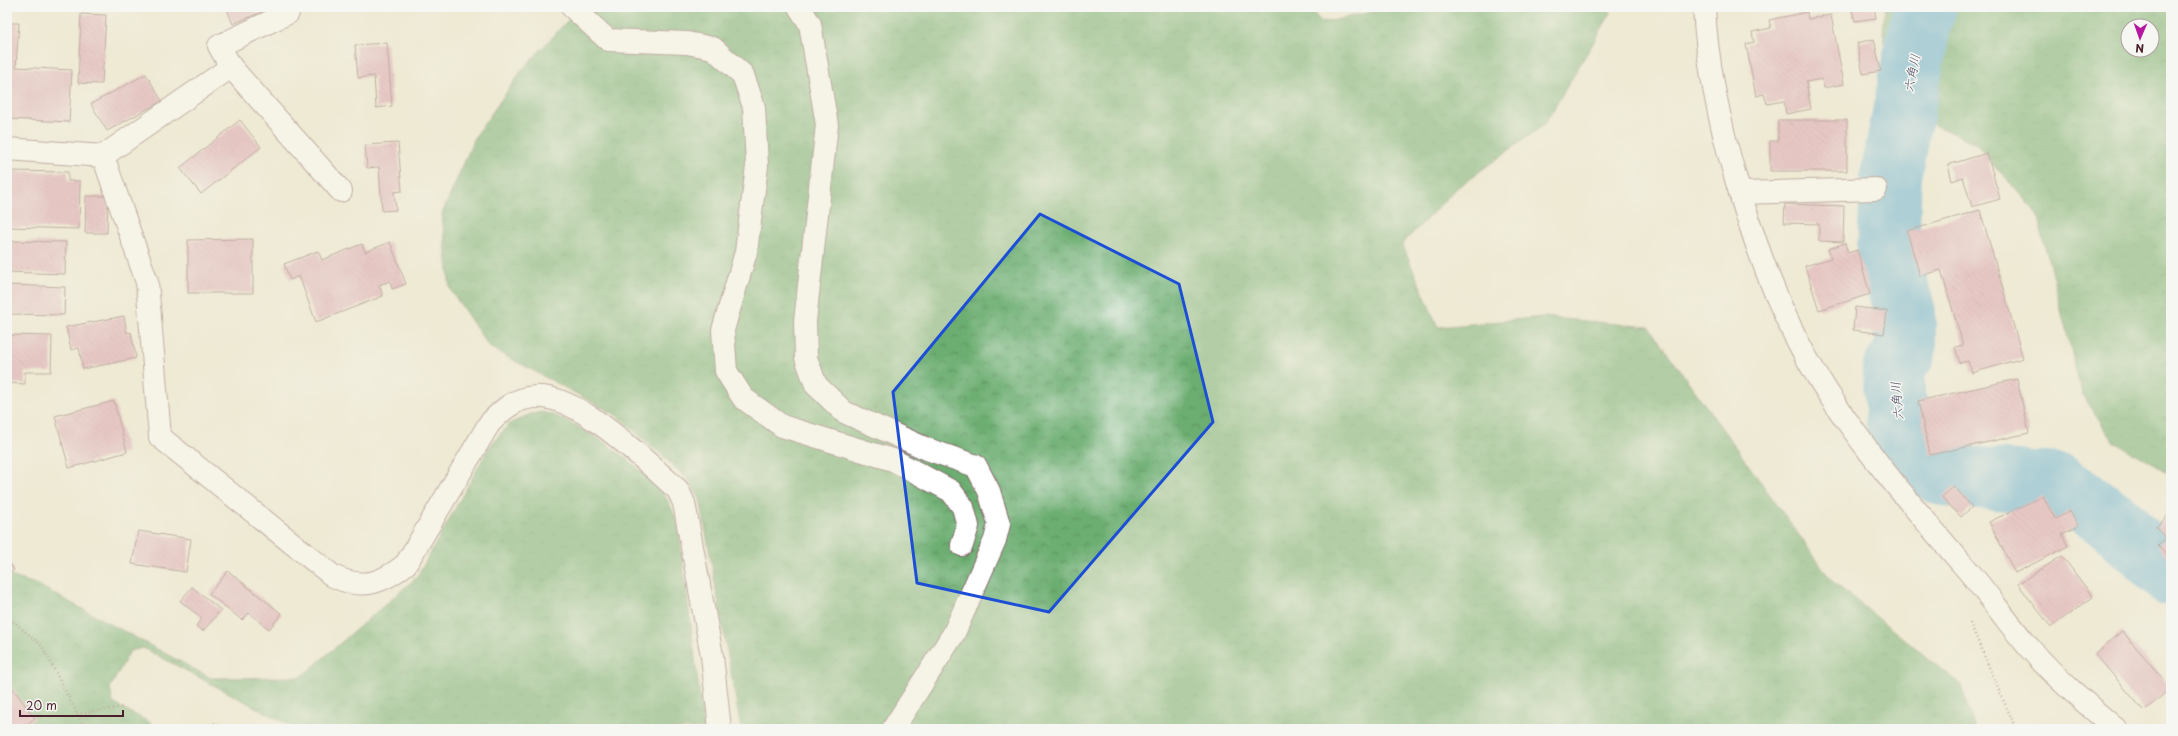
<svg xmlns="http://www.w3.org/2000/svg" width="2178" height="736" viewBox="0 0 2178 736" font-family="'Playpen Sans','Klee One',sans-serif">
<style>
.forest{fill:url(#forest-crowns);stroke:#5b664e;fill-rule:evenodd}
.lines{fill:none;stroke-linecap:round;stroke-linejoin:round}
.river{stroke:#5dafd8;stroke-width:62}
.building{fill:url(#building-back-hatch)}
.minor-casing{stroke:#846666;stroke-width:24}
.path{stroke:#846666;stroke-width:2.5;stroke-dasharray:1 3;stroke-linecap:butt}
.minor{stroke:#fff;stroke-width:22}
.marked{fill:none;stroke:#1d4ed8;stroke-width:3;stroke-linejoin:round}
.labels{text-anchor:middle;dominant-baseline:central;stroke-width:3;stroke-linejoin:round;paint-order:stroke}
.water-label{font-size:13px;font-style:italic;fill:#515168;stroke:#f6f6f2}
</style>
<defs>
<pattern id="forest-crowns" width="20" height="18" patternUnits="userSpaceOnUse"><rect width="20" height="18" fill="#6cae71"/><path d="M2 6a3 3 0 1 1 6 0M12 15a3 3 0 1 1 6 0" fill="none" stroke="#5b8d5d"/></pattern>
<pattern id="building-back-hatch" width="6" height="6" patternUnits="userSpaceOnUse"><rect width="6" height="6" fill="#de9fb4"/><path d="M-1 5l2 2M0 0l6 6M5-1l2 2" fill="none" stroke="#b68193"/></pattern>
</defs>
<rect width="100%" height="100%" fill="#f6f6f2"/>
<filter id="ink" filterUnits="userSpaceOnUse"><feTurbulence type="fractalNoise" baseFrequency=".025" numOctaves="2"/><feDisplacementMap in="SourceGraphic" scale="8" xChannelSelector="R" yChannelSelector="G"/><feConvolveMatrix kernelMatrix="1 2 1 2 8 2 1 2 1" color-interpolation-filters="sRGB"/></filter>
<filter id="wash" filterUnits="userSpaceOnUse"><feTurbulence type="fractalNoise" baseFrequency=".012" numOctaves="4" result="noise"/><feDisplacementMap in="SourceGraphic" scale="16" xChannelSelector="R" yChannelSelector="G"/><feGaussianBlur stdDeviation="0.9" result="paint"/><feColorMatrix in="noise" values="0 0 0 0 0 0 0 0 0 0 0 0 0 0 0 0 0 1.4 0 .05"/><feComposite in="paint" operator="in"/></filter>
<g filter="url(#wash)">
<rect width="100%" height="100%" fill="#efead4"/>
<g class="forest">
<polygon points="580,7 1310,7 1321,23 1394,7 1607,7 1611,13 1544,125 1458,187 1402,244 1438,327 1543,317 1649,327 1832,581 1961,685 1975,729 741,729 700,499 685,476 616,415 489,347 450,289 442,214 475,137 522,70"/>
<path d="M 1885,7 L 2171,7 L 2171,474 L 2114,442 L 2082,394 L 2037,214 L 1975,143 L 1900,110 L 1883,33 ZM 2128,26 L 2152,26 L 2152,50 L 2128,50 Z"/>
<path d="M 541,412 C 574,417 646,468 665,496 C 671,504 674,516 678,524 L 704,729 L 297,729 L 143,648 L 130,651 L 110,688 L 113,703 L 162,729 L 7,729 L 7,575 L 36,584 L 211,678 L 301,677 L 417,577 L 490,446 L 509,424 L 530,414 Z"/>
</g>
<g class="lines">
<polyline class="river" points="1926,7 1921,20 1891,176 1888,254 1905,313 1905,352 1893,370 1898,433 1920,462 1943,475 2058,484 2114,522 2171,575"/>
</g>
<g id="blocks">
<g class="building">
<polygon points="226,7 273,7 233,24"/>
<polygon points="1851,7 1874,7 1876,18 1855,21"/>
<polygon points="1807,12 1808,19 1831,15 1844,84 1824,88 1822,79 1806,82 1811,109 1786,114 1784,101 1767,104 1764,94 1756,96 1746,44 1754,42 1752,32 1771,28 1769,20"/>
<polygon points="81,14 106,15 102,84 78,83"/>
<polygon points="7,23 19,23 16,67 72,70 69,122 7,119"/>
<polygon points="1874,39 1881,71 1863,74 1857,43"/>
<polygon points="387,43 392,106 376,108 374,76 358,78 355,45"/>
<polygon points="146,74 162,101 107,131 91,104"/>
<polygon points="240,120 261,147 201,194 180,168"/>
<polygon points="1778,120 1847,120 1847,171 1770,171 1770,141 1778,141"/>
<polygon points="398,143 402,191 394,192 396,210 382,211 379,167 367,168 365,145"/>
<polygon points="1987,153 2000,199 1972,207 1963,177 1952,181 1948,165"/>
<polygon points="8,171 68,172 68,181 80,181 79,229 7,227"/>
<polygon points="86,196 108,196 107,233 85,233"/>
<polygon points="1785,204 1844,206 1843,242 1819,241 1819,224 1784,223"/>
<polygon points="1980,210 2023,358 1972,373 1968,361 1960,363 1955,347 1963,345 1941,270 1920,276 1907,231"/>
<polygon points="253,239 253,293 188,293 188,240"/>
<polygon points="7,241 66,242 65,274 7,272"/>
<polygon points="390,242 406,284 392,289 390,281 379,285 383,296 316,322 299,276 290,280 284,264 318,251 322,260 362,244 365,252"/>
<polygon points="1845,243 1848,253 1857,250 1870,294 1819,310 1805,266 1831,258 1828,249"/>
<polygon points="7,285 65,287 64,315 7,314"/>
<polygon points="1855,307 1887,311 1884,334 1853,330"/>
<polygon points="124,316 127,333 131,332 136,358 83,369 79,348 71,350 66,327"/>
<polygon points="7,335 52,336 51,372 25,372 25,384 7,383"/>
<polygon points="2017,379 2029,433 1930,455 1918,401"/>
<polygon points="114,401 127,452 69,468 55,416"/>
<polygon points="1954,486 1972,507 1961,517 1942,497"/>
<polygon points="2043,496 2055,519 2070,511 2078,526 2062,534 2068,546 2015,573 1989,522"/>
<polygon points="2171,513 2171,560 2158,546 2166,538 2156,527"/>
<polygon points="138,531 191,539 186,572 132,564"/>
<polygon points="2062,556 2093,597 2051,627 2018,584"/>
<polygon points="7,559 14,570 7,575"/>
<polygon points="228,571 282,614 269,629 249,613 242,620 209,594"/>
<polygon points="192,587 221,610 203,631 196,626 202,618 180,601"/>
<polygon points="2122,631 2171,688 2144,711 2095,654"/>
<polygon points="7,681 35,718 20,729 7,729"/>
</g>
</g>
</g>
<g filter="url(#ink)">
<use href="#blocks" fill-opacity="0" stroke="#846666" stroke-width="1"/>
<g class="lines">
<g class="minor-casing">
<g id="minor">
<polyline points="572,7 608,40 687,43 713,48 743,75 754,107 757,166 746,252 723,330 726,371 743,398 782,426 893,460 951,491 963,507 968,526 962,545"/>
<polyline points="799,7 810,24 827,125 805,321 806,358 816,385 844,412 927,449 976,466 989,491 999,524 995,540 954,633 893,729"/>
<path d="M 1704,7 C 1707,68 1720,125 1737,183 C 1756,248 1779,312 1813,369 C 1857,443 1914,508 1970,573 C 1992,599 2011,628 2034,653 C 2059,681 2088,705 2116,729"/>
<polyline points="288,13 219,46 231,67 341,191"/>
<path d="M 7,149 L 103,156 L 147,282 L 160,437 L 333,576 C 362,590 381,584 406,564 L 489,424 C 502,410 515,398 535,397 C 578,393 647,463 678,490 L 684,503 L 712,656 L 720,729"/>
<polyline points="103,156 231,67"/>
<polyline points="1740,193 1876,189"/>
</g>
</g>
<g class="path">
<polyline points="7,616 42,646 85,729"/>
<polyline points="1970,623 2016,729"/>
<polyline points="77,714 123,707"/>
<polyline points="214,723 227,729"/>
</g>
<use href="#minor" class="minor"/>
</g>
</g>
<path d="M0 0H2178V736H0ZM 1040,214 L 1179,284 L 1213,422 L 1049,612 L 917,583 L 893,392 Z" fill="#efead4" fill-opacity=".55" fill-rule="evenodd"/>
<path class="marked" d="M 1040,214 L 1179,284 L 1213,422 L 1049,612 L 917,583 L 893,392 Z"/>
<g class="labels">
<g class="water-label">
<text transform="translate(1911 73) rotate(-79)">六角川</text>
<text transform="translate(1896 401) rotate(-95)">六角川</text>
</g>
</g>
<rect width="2178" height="736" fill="none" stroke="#f6f6f2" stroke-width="24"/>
<g transform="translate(2140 38) rotate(182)"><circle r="19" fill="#f6f6f2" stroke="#b1a0a2"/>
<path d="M0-3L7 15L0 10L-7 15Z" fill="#b5179e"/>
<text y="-6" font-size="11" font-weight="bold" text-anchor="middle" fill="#4a1f2b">N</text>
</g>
<path d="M20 710v6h103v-6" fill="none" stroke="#4a1f2b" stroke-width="2"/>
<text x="26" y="710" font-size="12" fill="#4a1f2b" stroke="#f6f6f2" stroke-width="3" paint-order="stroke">20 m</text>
</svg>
